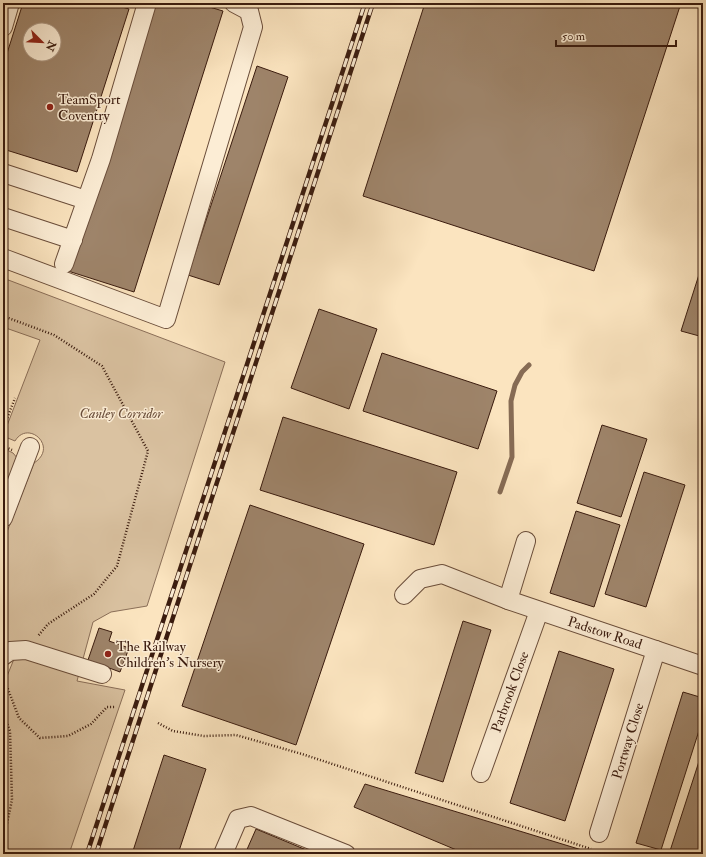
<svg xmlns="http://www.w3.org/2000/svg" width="706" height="857" viewBox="0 0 706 857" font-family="'IM FELL Double Pica',serif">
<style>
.green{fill:#dac2a1;stroke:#8a6e58}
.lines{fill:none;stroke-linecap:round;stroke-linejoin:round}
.stream{stroke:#866b54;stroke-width:5}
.building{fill:#9e846a;stroke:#3a1b0e;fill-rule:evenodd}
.minor-casing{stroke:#6a4d3a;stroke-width:20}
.path{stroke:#3a1b0e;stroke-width:2.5;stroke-dasharray:1 2;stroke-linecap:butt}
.minor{stroke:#fcedd5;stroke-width:18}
.rail-casing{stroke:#3a1b0e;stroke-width:4.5}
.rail{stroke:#fcedd5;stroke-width:3;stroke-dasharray:9;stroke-linecap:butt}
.poi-dot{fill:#8f2418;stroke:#fcedd5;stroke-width:1.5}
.labels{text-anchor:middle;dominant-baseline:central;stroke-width:3;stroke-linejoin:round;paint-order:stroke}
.poi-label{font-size:14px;fill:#3a1b0e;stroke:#fcedd5;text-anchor:start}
.park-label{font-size:14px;font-style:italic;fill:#6a4d3a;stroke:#fcedd5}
.street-label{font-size:14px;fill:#3a1b0e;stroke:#fcedd5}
</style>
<rect width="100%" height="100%" fill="#fbe4bf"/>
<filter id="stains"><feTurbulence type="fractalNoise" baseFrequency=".005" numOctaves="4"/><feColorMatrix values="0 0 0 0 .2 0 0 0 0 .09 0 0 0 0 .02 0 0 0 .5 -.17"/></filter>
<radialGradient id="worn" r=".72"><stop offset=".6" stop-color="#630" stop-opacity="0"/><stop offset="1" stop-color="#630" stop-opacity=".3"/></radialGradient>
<g class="green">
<path d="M 3,278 L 225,362 L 147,606 L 111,612 L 93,622 L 77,681 L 125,690 L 69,854 L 3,854 L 3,686 L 14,659 L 7,647 L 3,644 L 3,542 L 34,463 C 59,447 28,419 15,441 L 3,436 L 40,340 L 3,327 Z"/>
<polygon points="3,448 13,453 18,459 8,494 3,492"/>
</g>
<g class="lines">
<polyline class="stream" points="500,492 512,457 511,401 515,385 522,372 529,365"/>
</g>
<g class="building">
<path d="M 23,3 L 109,3 L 129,9 L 77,172 L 3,149 L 3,66 ZM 30,30 L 54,30 L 54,54 L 30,54 Z"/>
<polygon points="152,3 196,3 223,11 134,292 68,271"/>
<polygon points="425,3 681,3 594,271 363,196"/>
<polygon points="257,66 288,77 219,285 188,275"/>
<polygon points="703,262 703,337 681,331"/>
<polygon points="319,309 377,329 349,409 291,388"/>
<polygon points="382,353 497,391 478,449 363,411"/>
<polygon points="283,417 457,472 434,545 260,490"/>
<polygon points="602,425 647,439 621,517 577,503"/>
<polygon points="644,472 685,485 646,607 605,594"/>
<polygon points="250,505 364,544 296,745 182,706"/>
<polygon points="576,511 620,525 594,607 550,593"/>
<polygon points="463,621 491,630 443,782 415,773"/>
<polygon points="99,628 112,632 109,641 129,648 120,672 88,660"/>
<polygon points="559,651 614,669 565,821 510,803"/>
<polygon points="683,692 703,698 703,718 661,850 636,843"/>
<polygon points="703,749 703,854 680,854 670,851"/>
<polygon points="164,755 206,769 178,854 132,854"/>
<polygon points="365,784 595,854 466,854 354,807"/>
<polygon points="256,829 316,854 245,854"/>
</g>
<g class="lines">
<g class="minor-casing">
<g id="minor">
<polyline points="3,27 10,3"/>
<polyline points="3,173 86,200"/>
<polyline points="3,217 73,240"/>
<polyline points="3,258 166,319 253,27 249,11 234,3"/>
<polyline points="64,264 101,159 147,3"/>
<polyline points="3,518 30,447"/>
<polyline points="404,595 420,579 442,574 508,600 703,666"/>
<polyline points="508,600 526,541"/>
<polyline points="3,656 10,651 26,650 102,674"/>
<polyline points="481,773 539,611"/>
<polyline points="599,833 656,650"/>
<polyline points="223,854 238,819 251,816 346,854"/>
</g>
</g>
<g class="path">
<polyline points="3,316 54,335 102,366 148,451 117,566 94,594 48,624 38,636"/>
<polyline points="3,429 15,398"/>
<polyline points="3,446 12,450"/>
<polyline points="4,671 6,684 19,718 40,738 68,736 91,724 107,707 116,707"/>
<polyline points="3,713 10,731 12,800 3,842"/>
<polyline points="158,723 173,731 204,736 236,735 302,754 591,849"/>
<polyline points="596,851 606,854"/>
</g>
<use href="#minor" class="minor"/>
<g class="rail-casing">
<g id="rail">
<polyline points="87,854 365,3"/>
<polyline points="96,854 373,3"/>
</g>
</g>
<use href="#rail" class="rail"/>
</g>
<g class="poi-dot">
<circle cx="50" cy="107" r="4"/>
<circle cx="108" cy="654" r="4"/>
</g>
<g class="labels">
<g class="poi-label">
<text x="58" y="99">TeamSport<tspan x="58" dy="16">Coventry</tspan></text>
<text x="116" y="646">The Railway<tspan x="116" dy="16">Children's Nursery</tspan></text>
</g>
<g class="park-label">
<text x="121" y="413">Canley Corridor</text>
</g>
<g class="street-label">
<text transform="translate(605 633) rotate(18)">Padstow Road</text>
<text transform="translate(510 692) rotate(-70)">Parbrook Close</text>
<text transform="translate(628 741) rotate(-73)">Portway Close</text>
</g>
</g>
<rect width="706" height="857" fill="none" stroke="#fbe4bf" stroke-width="16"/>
<rect x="4" y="4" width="698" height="849" fill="none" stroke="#3a1b0e" stroke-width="2"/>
<rect x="8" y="8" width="690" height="841" fill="none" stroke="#3a1b0e"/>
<g transform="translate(42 42) rotate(114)"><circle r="19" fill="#fcedd5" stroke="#ae9985"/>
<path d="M0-3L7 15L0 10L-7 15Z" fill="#8f2418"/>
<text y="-6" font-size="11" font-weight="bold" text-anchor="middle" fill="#3a1b0e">N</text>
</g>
<path d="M556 40v6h120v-6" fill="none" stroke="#3a1b0e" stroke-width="2"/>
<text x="562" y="40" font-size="12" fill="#3a1b0e" stroke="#fcedd5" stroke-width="3" paint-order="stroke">50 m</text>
<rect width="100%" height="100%" filter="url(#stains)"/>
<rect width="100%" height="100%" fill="url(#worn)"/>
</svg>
